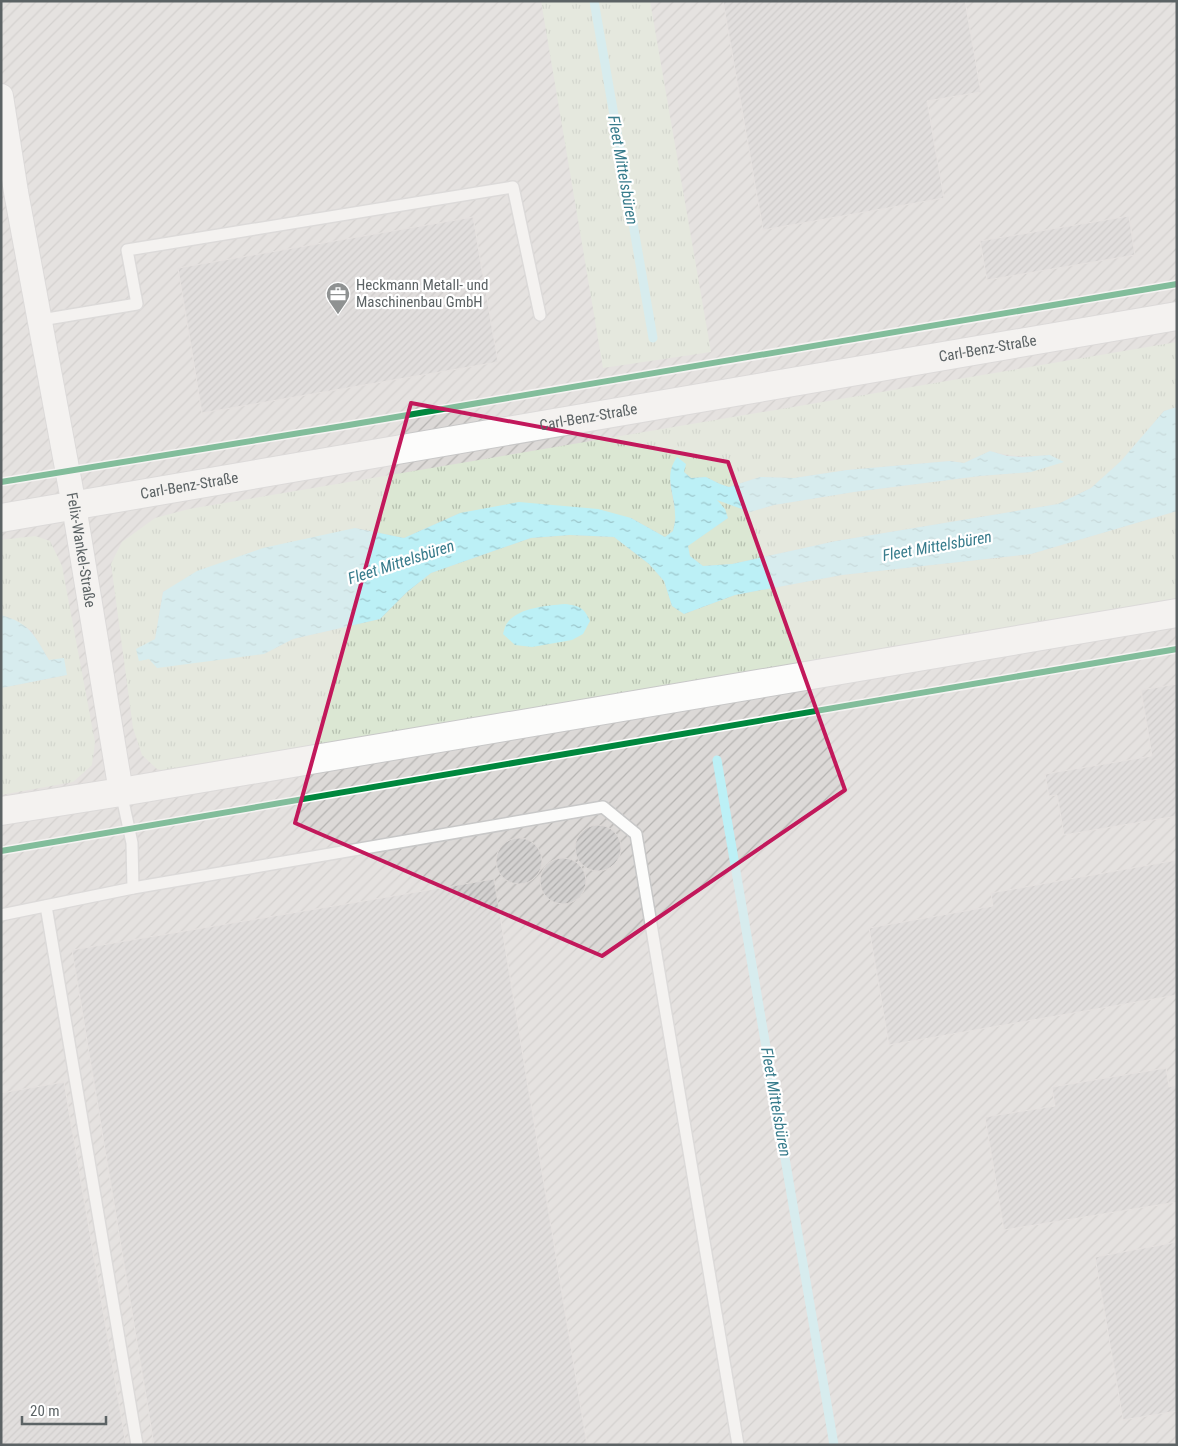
<svg xmlns="http://www.w3.org/2000/svg" width="1178" height="1446" viewBox="0 0 1178 1446" font-family="'Roboto Condensed',sans-serif">
<style>
.industrial{fill:url(#industrial-furrows)}
.grass{fill:url(#grass-tufts)}
.water{fill:url(#water-ripples)}
.lines{fill:none;stroke-linecap:round;stroke-linejoin:round}
.stream{stroke:#bcf0f6;stroke-width:9}
.building{fill:url(#building-hatch);stroke:#dcd8d6}
.service-casing{stroke:#c8c8c8;stroke-width:14}
.minor-casing{stroke:#c8c8c8;stroke-width:26}
.tertiary-casing{stroke:#c8c8c8;stroke-width:30}
.service{stroke:#fcfcfb;stroke-width:11}
.minor{stroke:#fcfcfb;stroke-width:24}
.tertiary{stroke:#fcfcfb;stroke-width:28}
.cycleway-casing{stroke:#fff;stroke-width:9}
.cycleway{stroke:#00873e;stroke-width:6}
.marked{fill:none;stroke:#c2185b;stroke-width:4;stroke-linejoin:round}
.labels{text-anchor:middle;dominant-baseline:central;stroke-width:4.5;stroke-linejoin:round;paint-order:stroke}
.poi-label{font-size:15px;fill:#5c6365;stroke:#fff;text-anchor:start}
.street-label{font-size:15px;fill:#5c6365;stroke:#fff}
.water-label{font-size:16px;font-style:italic;fill:#387c8c;stroke:#fff}
</style>
<defs>
<pattern id="industrial-furrows" width="10" height="10" patternUnits="userSpaceOnUse" patternTransform="scale(1.25)"><rect width="10" height="10" fill="#dcd9d7"/><path d="M-1 1l2-2M0 10L10 0M9 11l2-2" fill="none" stroke="#b6b4b2"/></pattern>
<pattern id="grass-tufts" width="24" height="20" patternUnits="userSpaceOnUse" patternTransform="scale(1.25)"><rect width="24" height="20" fill="#dbe7d3"/><path d="M3 7l-1-3M5 7V3M7 7l1-3M15 17l-1-3M17 17v-4M19 17l1-3" fill="none" stroke="#b5bfaf"/></pattern>
<pattern id="water-ripples" width="26" height="14" patternUnits="userSpaceOnUse" patternTransform="scale(1.25)"><rect width="26" height="14" fill="#bcf0f6"/><path d="M2 4q2-2 4 0t4 0M15 11q2-2 4 0t4 0" fill="none" stroke="#9cc6cb"/></pattern>
<pattern id="building-hatch" width="6" height="6" patternUnits="userSpaceOnUse" patternTransform="scale(1.25)"><rect width="6" height="6" fill="#d3d1d0"/><path d="M-1 1l2-2M0 6l6-6M5 7l2-2" fill="none" stroke="#aeadac"/></pattern>
</defs>
<rect width="100%" height="100%" fill="#edeae7"/>
<rect class="industrial" x="1" y="1" width="1176" height="1444"/>
<g class="grass">
<polygon points="541,1 650,1 711,352 603,368"/>
<path d="M 1177,342 L 1177,407 L 1164,411 L 1121,461 L 1091,488 L 1058,504 L 836,541 L 732,564 L 703,566 L 690,556 L 687,546 L 728,518 L 716,499 L 750,512 L 774,505 L 854,492 L 980,476 L 1031,472 L 1050,455 C 1027,457 1012,457 990,451 L 964,463 L 950,461 L 847,470 L 794,478 L 760,477 L 729,487 L 720,484 L 706,477 L 691,478 L 684,472 L 670,483 L 676,516 L 673,531 L 665,537 L 631,518 L 460,513 L 404,538 L 355,528 L 163,591 L 155,639 L 149,659 L 264,654 L 293,639 L 380,619 L 407,592 L 431,573 L 531,538 L 570,535 L 614,537 L 649,564 L 664,581 L 672,606 L 684,614 L 735,595 L 842,575 L 1031,554 L 1177,511 L 1177,600 L 178,773 L 157,769 L 142,755 L 133,728 L 111,564 L 122,542 L 155,518 L 189,509 Z"/>
<polygon points="35,536 50,541 62,566 95,742 92,765 73,782 1,795 1,688 67,675 49,660 31,630 10,618 1,615 1,540"/>
</g>
<g class="water">
<path d="M 1177,407 L 1177,511 L 1031,554 L 842,575 L 735,595 L 684,614 L 672,606 L 664,581 L 649,564 L 614,537 L 570,535 L 531,538 L 431,573 L 407,592 L 380,619 L 293,639 L 264,654 L 157,668 L 149,659 L 139,661 L 136,649 L 155,639 L 163,592 L 197,571 L 263,548 L 355,528 L 404,538 L 460,513 L 519,502 L 598,509 L 631,518 L 665,537 L 673,531 C 674,526 676,520 675,515 C 675,493 663,477 677,457 L 686,464 L 684,472 L 691,478 L 706,477 L 720,484 L 729,487 L 760,477 L 794,478 L 847,470 L 950,461 L 964,463 L 990,451 L 1007,456 L 1022,457 L 1050,455 L 1064,462 L 1031,472 L 980,476 L 854,492 L 774,505 L 750,512 L 717,500 L 725,509 L 728,518 L 688,546 L 690,556 L 703,566 L 732,564 L 836,541 L 1058,504 L 1091,488 L 1121,461 L 1164,411 Z"/>
<path d="M 565,604 C 579,606 584,607 590,621 L 583,634 L 572,640 L 532,647 L 515,645 L 503,634 C 504,631 505,625 508,622 C 520,607 547,606 565,604 Z"/>
<path d="M 1,615 C 31,624 34,635 49,660 L 64,658 L 67,675 L 1,688 Z"/>
</g>
<g class="lines">
<g class="stream">
<polyline points="594,1 653,338"/>
<polyline points="717,760 834,1445"/>
</g>
</g>
<g class="building">
<polygon points="723,1 965,1 981,92 927,101 944,198 763,230"/>
<polygon points="1129,216 1135,255 987,280 980,241"/>
<polygon points="473,217 498,362 202,413 178,268"/>
<polygon points="1177,684 1177,816 1064,835 1057,795 1049,796 1045,774 1152,756 1141,690"/>
<circle cx="598" cy="848" r="23"/>
<circle cx="519" cy="861" r="23"/>
<circle cx="563" cy="881" r="23"/>
<polygon points="1177,860 1177,995 889,1045 869,928 993,906 991,893"/>
<polygon points="494,879 587,1445 154,1445 72,950"/>
<polygon points="1166,1068 1169,1087 1177,1085 1177,1202 1004,1230 985,1117 1055,1106 1052,1087"/>
<polygon points="64,1082 126,1445 1,1445 1,1093"/>
<polygon points="1177,1242 1177,1411 1123,1420 1095,1257"/>
</g>
<g class="lines">
<g class="service-casing">
<g id="service">
<polyline points="41,320 137,304 127,250 513,187 540,315"/>
<polyline points="121,792 132,843 133,888"/>
<polyline points="46,906 137,1445"/>
<polyline points="1,915 133,888 603,807 636,834 738,1445"/>
</g>
</g>
<g class="minor-casing">
<g id="minor">
<path id="s1" d="M 1,96 L 16,192 L 74,506 L 121,792"/>
</g>
</g>
<g class="tertiary-casing">
<g id="tertiary">
<path id="s2" d="M 1,518 L 1177,316"/>
<polyline points="1,811 121,792 1177,613"/>
</g>
</g>
<use href="#service" class="service"/>
<use href="#minor" class="minor"/>
<use href="#tertiary" class="tertiary"/>
<g class="cycleway-casing">
<g id="cycleway">
<polyline points="1,482 349,425 1177,284"/>
<polyline points="1,851 1177,649"/>
</g>
</g>
<use href="#cycleway" class="cycleway"/>
</g>
<path d="M0 0H1178V1446H0ZM 411,403 L 728,462 L 845,790 L 602,956 L 295,823 Z" fill="#edeae7" fill-opacity=".55" fill-rule="evenodd"/>
<path class="marked" d="M 411,403 L 728,462 L 845,790 L 602,956 L 295,823 Z"/>
<defs>
<g id="office-pin" transform="scale(1.25)"><path d="M0 17L-7.5 6A9.5 9.5 0 1 1 7.5 6Z" fill="#8f9292" stroke="#fff"/><path d="M-6-3h4V-5.5h4V-3h4V5H-6ZM-1-4.5V-3h2v-1.5ZM-6 0V1H6V0Z" fill="#fff"/></g>
</defs>
<g fill-rule="evenodd">
<use href="#office-pin" x="338" y="294"/>
</g>
<g class="labels">
<g class="poi-label">
<text x="356" y="285">Heckmann Metall- und<tspan x="356" dy="17">Maschinenbau GmbH</tspan></text>
</g>
<g class="street-label">
<text stroke="none"><textPath href="#s2" startOffset="1001">Carl-Benz-Straße</textPath></text>
<text stroke="none"><textPath href="#s2" startOffset="596">Carl-Benz-Straße</textPath></text>
<text stroke="none"><textPath href="#s2" startOffset="191">Carl-Benz-Straße</textPath></text>
<text stroke="none"><textPath href="#s1" startOffset="461">Felix-Wankel-Straße</textPath></text>
</g>
<g class="water-label">
<text transform="translate(623 170) rotate(80)">Fleet Mittelsbüren</text>
<text transform="translate(937 546) rotate(-10)">Fleet Mittelsbüren</text>
<text transform="translate(401 562) rotate(-18)">Fleet Mittelsbüren</text>
<text transform="translate(776 1102) rotate(80)">Fleet Mittelsbüren</text>
</g>
</g>
<rect width="1178" height="1446" fill="none" stroke="#5c6365" stroke-width="5"/>
<path d="M22 1416v8h84v-8" fill="none" stroke="#5c6365" stroke-width="2.5"/>
<text x="30" y="1416" font-size="15" fill="#5c6365" stroke="#ffffff" stroke-width="4" paint-order="stroke">20 m</text>
</svg>
